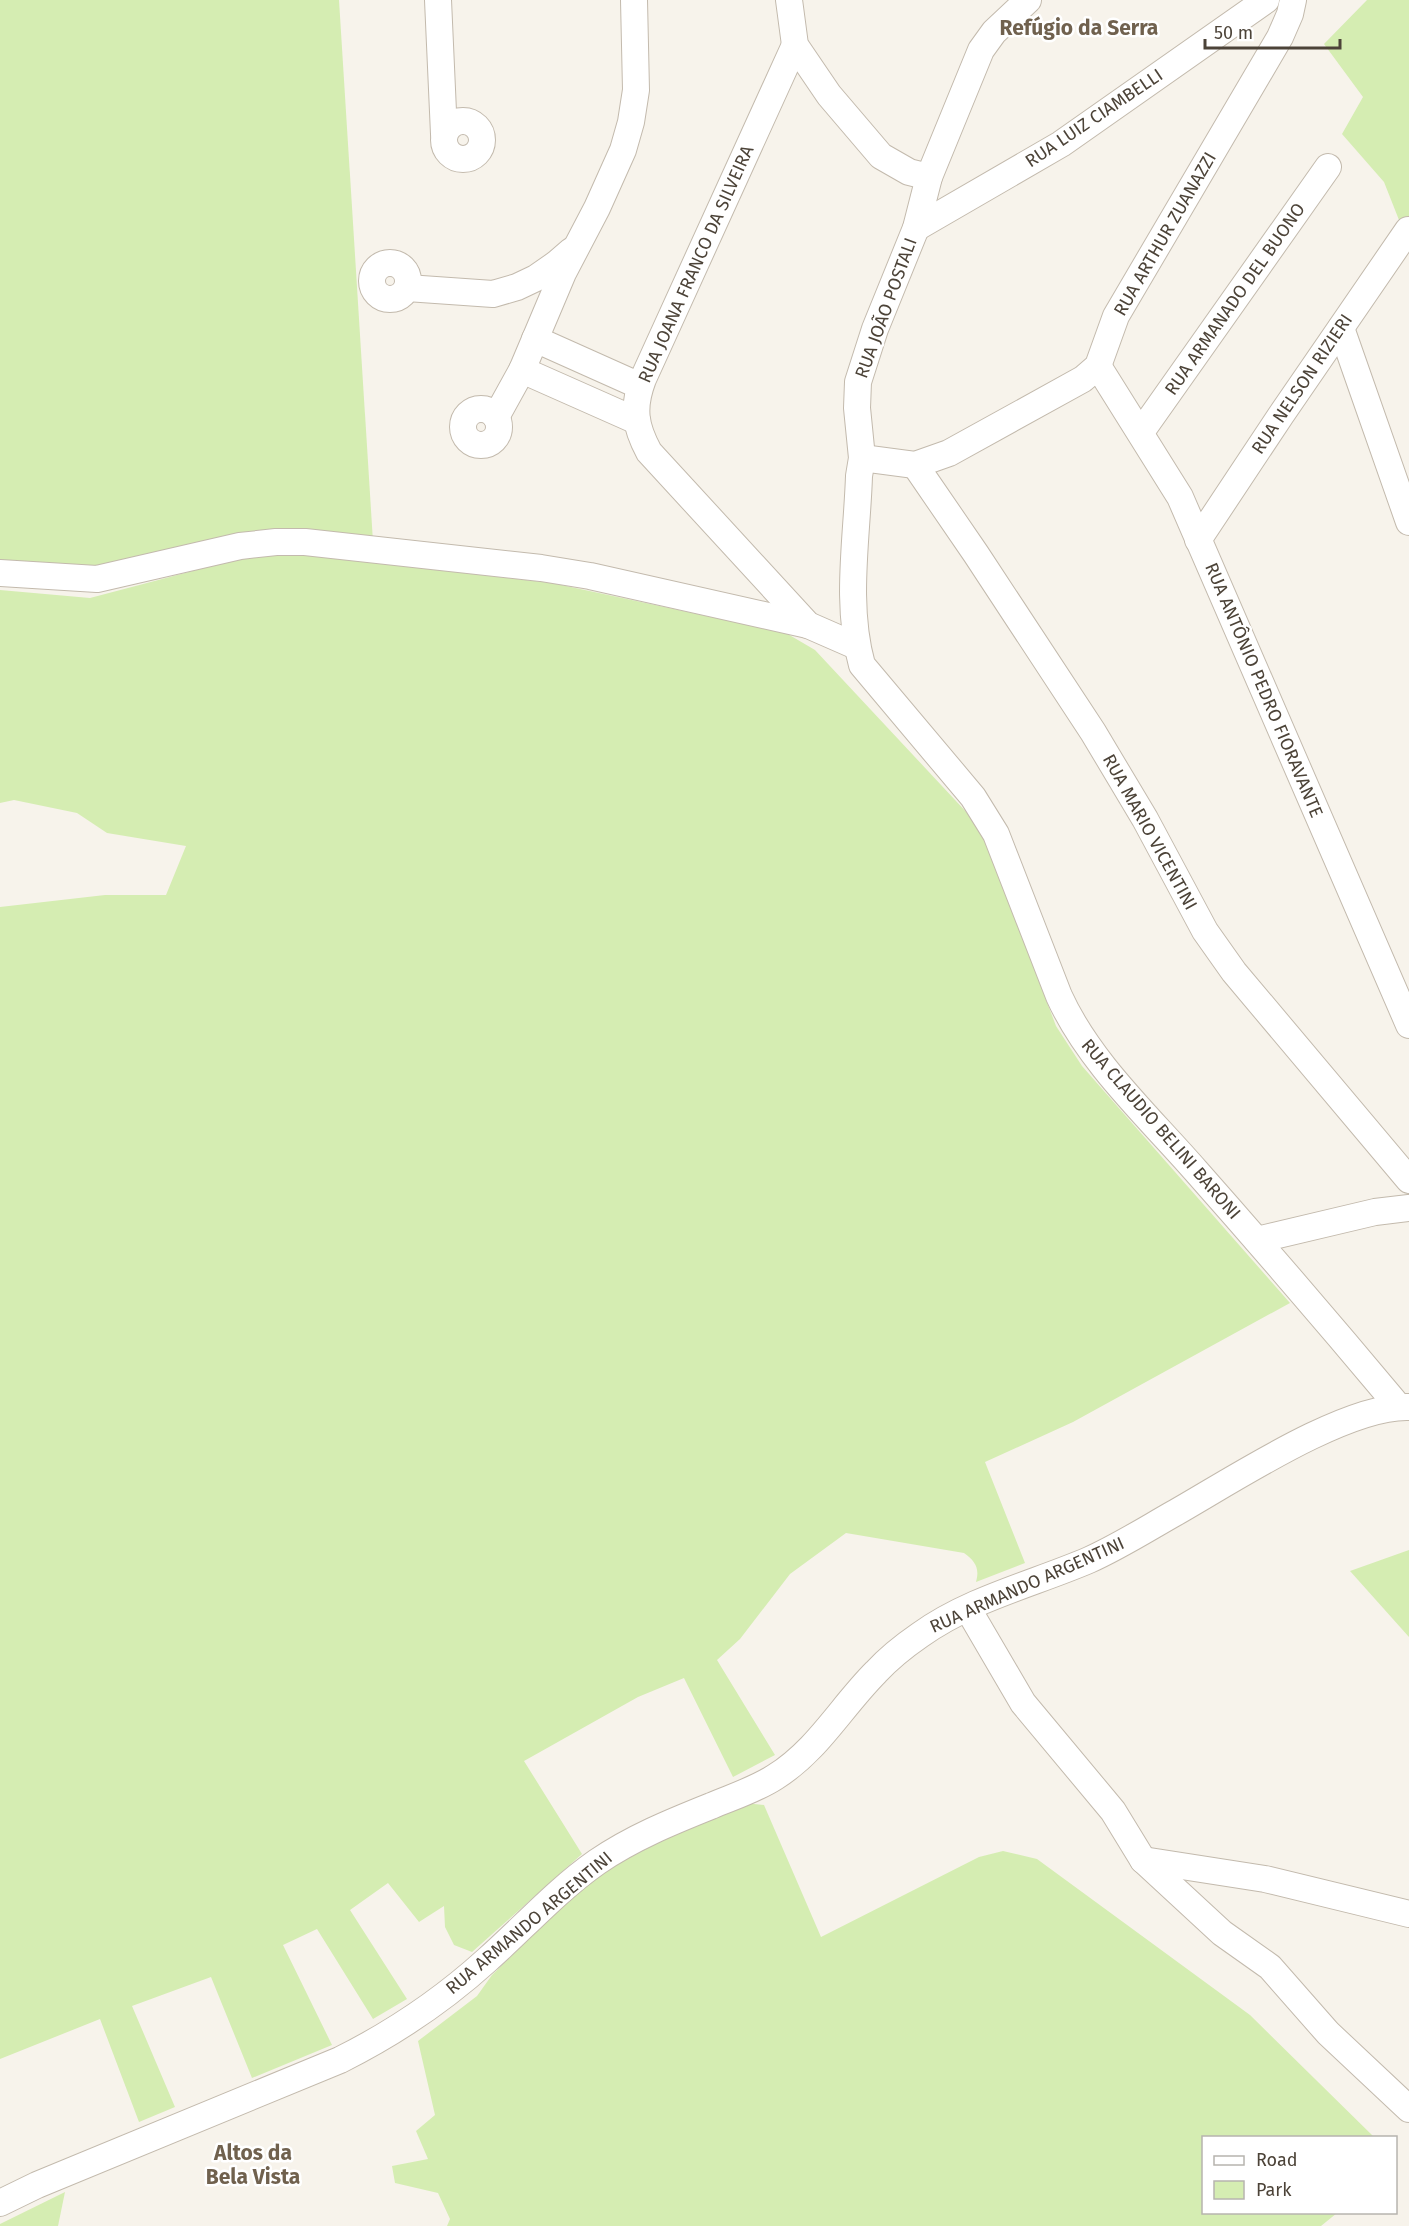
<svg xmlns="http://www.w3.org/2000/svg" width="1409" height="2226" viewBox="0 0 1409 2226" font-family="'Fira Sans',sans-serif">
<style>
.green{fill:#d5edb2}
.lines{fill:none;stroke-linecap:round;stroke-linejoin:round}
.minor-casing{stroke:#c3baad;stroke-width:28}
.minor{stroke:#fff;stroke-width:26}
.labels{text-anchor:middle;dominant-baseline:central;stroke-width:5;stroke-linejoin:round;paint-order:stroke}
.street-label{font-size:18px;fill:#4c4338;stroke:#fff}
.quarter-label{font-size:21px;font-weight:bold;fill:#70614e;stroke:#fff}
</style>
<rect width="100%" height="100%" fill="#f7f3eb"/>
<g class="green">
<polygon points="0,0 339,0 373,542 108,567 0,564"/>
<polygon points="1367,0 1409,0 1409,225 1399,220 1384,182 1342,134 1363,97 1324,44"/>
<path d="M 257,554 L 300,554 L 552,583 L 786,633 L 815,650 L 970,816 L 984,835 L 1056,1026 L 1082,1066 L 1290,1303 L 1073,1422 L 985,1462 L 1025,1563 L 976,1582 C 980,1568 975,1561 964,1553 L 846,1533 L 790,1574 L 740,1639 L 717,1660 L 775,1755 L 733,1777 L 684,1678 L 638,1697 L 524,1761 L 582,1854 L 472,1952 L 454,1945 L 445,1927 L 444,1906 L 419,1922 L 388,1883 L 350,1910 L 407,1999 L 373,2019 L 317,1929 L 283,1945 L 332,2045 L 252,2078 L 211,1977 L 132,2006 L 175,2107 L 139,2122 L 100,2019 L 0,2059 L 0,907 L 105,895 L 166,895 L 186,846 L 107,833 L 77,813 L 14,800 L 0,803 L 0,590 L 90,598 Z"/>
<polygon points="1409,1550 1409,1637 1350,1571"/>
<polygon points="744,1803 764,1805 821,1937 979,1857 1003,1851 1037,1859 1250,2015 1374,2137 1204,2138 1204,2212 1337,2213 1321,2226 447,2226 450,2219 438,2193 395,2183 392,2166 428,2159 416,2131 435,2115 418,2041 477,1996 492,1975 586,1883 625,1853"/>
<polygon points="65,2192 58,2226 0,2226 0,2224"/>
</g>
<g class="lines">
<g class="minor-casing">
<g id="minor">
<polyline points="438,0 444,134"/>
<polyline points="789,0 795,45 829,95 881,156 909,172 929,177"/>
<path d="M 1028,0 L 994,32 L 981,50 L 929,177 L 916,228 L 875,329 L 858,382 L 857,408 L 862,458 L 859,476 C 857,538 845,604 862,665 L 973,797 L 996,834 L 1059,996 C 1089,1062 1148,1116 1196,1171 C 1265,1249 1332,1327 1398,1406"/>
<path d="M 795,45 L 643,379 C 632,408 635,426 649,452 L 808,625 L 856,646"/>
<circle cx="463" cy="140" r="19"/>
<polyline points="916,228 1061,144 1266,0"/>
<circle cx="390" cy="281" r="18"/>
<polyline points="407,288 493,294 517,287 536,278 556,264 571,251"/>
<polyline points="1341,328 1409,522"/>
<polyline points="535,339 640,386"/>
<polyline points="1098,366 1180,497 1409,1025"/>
<polyline points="522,370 637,421"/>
<circle cx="481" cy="427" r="18"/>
<polyline points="496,417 522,370 563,273 597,208 623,150 631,122 636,90 634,0"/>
<polyline points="1141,432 1328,167"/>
<polyline points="862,458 915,465 949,453 1083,379 1098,366 1116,316 1280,37 1290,14 1293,0"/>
<polyline points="915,465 976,554 1093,732 1145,819 1205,931 1234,972 1409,1180"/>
<polyline points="1198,540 1281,415 1408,230"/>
<polyline points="0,573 97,579 240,546 276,542 305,542 541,568 590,576 808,625"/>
<polyline points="1257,1240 1375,1212 1409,1208"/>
<polyline points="968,1609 1023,1703 1113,1811 1143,1860 1222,1933 1270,1967 1328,2033 1409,2109"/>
<polyline points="1143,1860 1265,1879 1409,1914"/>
<path d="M 0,2203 L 37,2185 L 340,2060 C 392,2034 444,1999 487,1960 C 523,1928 557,1890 597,1862 C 632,1838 671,1822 711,1806 C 732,1797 755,1790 775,1777 C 818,1750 841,1707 876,1672 C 889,1658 904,1646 920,1635 C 970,1599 1033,1584 1089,1560 C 1118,1547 1145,1530 1173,1514 C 1230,1482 1345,1405 1409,1407"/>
</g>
</g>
<use href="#minor" class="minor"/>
</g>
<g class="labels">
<g class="street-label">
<text transform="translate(1094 118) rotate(-34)">RUA LUIZ CIAMBELLI</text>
<text transform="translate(1165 234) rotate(-60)">RUA ARTHUR ZUANAZZI</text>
<text transform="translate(696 264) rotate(-66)">RUA JOANA FRANCO DA SILVEIRA</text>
<text transform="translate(1235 299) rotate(-55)">RUA ARMANADO DEL BUONO</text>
<text transform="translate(886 308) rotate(-70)">RUA JOÃO POSTALI</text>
<text transform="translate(1302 384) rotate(-56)">RUA NELSON RIZIERI</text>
<text transform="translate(1264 690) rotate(67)">RUA ANTÔNIO PEDRO FIORAVANTE</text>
<text transform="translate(1150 832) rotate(61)">RUA MARIO VICENTINI</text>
<text transform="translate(1161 1129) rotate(49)">RUA CLAUDIO BELINI BARONI</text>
<text transform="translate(1027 1585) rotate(-24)">RUA ARMANDO ARGENTINI</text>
<text transform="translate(529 1923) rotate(-40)">RUA ARMANDO ARGENTINI</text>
</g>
<g class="quarter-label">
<text x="1079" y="28">Refúgio da Serra</text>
<text x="253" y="2153">Altos da<tspan x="253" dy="24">Bela Vista</tspan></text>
</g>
</g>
<rect x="1202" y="2136" width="195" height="78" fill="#ffffff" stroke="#b7b4af" stroke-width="1.5"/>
<rect x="1214" y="2156" width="30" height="9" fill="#ffffff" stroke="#b7b4af" stroke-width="1.5"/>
<text x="1256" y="2166" font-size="18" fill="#4c4338">Road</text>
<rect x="1214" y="2181" width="30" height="18" fill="#d5edb2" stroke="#b7b4af" stroke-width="1.5"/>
<text x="1256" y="2196" font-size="18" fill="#4c4338">Park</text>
<path d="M1205 39v9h135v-9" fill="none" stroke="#4c4338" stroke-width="3"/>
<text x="1214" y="39" font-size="18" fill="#4c4338" stroke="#ffffff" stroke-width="4.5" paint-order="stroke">50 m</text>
</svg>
